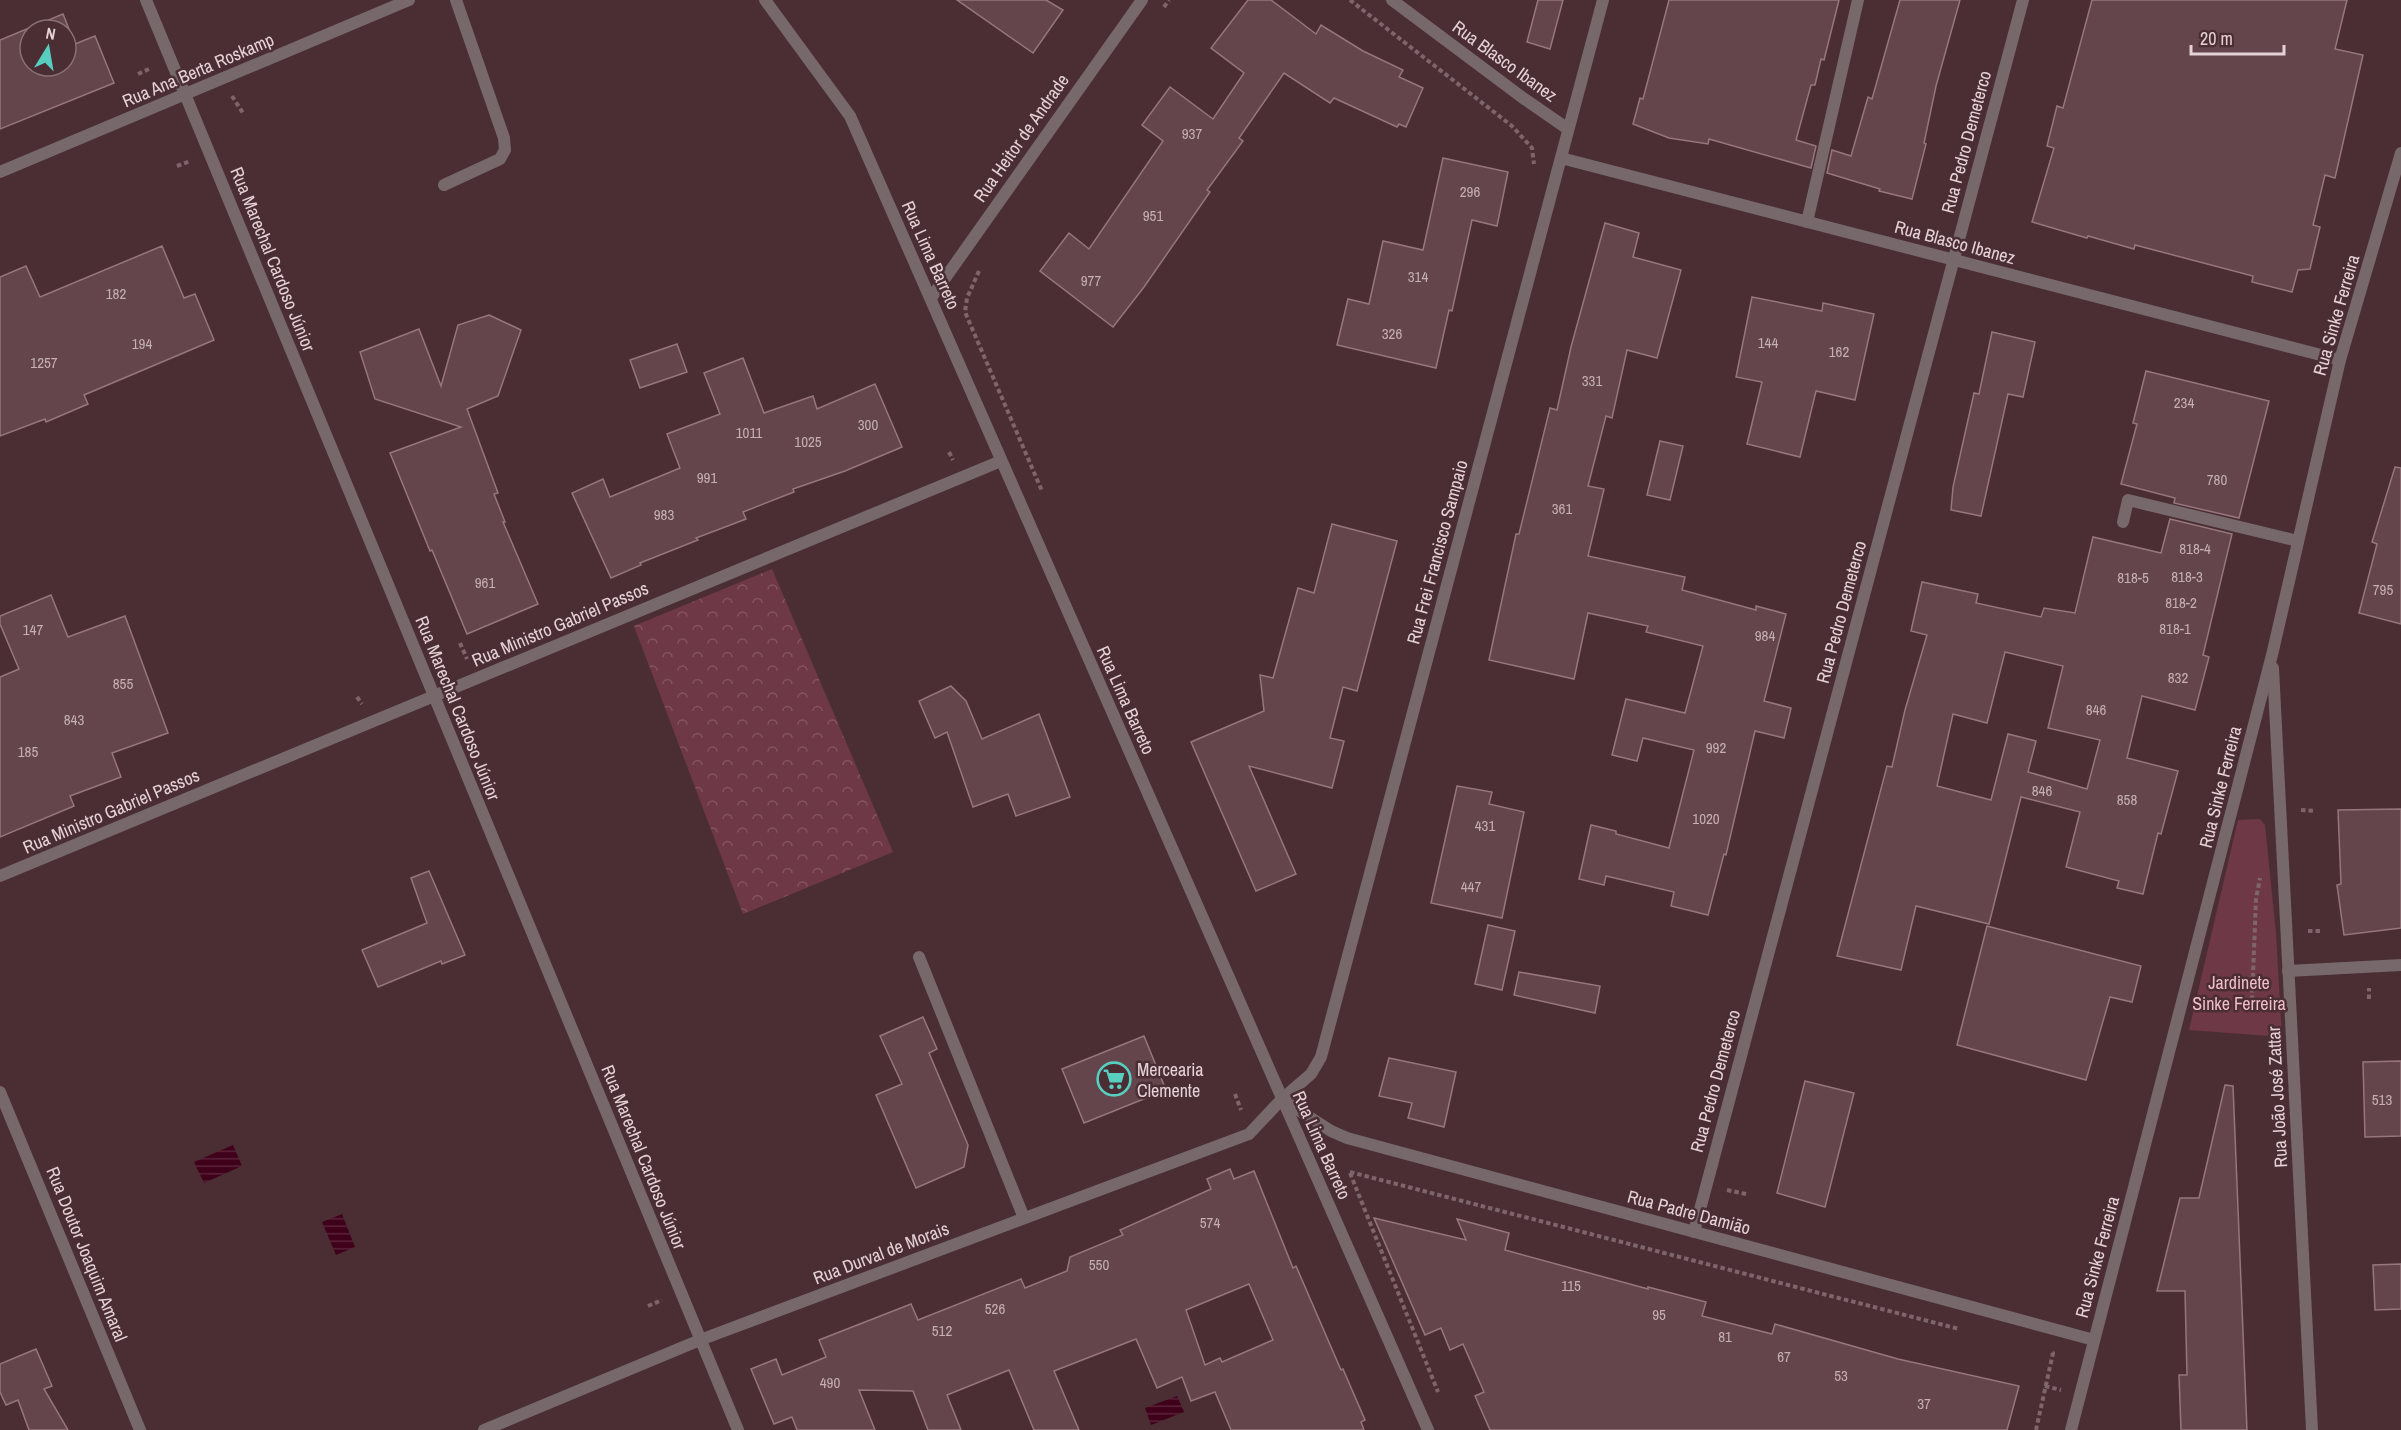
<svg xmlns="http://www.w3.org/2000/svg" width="2401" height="1430" viewBox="0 0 2401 1430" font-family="'Archivo Narrow',sans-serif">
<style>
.forest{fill:url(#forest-crowns)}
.park{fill:#6f3846}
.water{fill:url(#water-rules)}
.building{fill:#63454b;stroke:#97767d;stroke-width:1.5;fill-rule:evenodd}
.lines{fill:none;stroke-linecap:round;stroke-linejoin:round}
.path{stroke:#7e656b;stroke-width:4;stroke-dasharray:4.5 3;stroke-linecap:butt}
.lane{stroke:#76686b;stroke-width:12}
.street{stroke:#76686b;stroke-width:12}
.labels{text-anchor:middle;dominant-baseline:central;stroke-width:5;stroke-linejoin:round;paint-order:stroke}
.number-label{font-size:15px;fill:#c4afb3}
.street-label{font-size:18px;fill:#e5d2d6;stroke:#4a2e34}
.park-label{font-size:18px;fill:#f0bec8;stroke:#4a2e34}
.poi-label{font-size:18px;fill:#e5d2d6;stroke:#4a2e34;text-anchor:start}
</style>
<defs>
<pattern id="forest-crowns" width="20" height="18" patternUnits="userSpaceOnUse" patternTransform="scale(1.5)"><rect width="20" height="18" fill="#6f3846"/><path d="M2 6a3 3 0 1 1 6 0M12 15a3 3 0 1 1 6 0" fill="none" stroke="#835460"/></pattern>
<pattern id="water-rules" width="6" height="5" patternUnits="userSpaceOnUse" patternTransform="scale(1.5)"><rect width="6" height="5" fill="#3f0019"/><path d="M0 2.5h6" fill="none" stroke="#5b243a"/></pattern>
</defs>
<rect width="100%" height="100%" fill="#4a2e34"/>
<polygon class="forest" points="772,569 893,852 743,914 634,626"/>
<polygon class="park" points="2260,819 2265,825 2276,933 2282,1037 2189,1030 2238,820"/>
<g class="water">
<polygon points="233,1145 242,1166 204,1183 194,1162"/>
<polygon points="342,1214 355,1247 336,1255 322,1222"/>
<polygon points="1177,1396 1184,1412 1151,1425 1145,1408"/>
</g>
<g class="building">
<polygon points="957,0 1046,0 1063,10 1033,53"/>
<polygon points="1248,0 1271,0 1316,34 1321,25 1363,51 1403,70 1399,77 1423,88 1406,127 1399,124 1397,127 1334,98 1330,103 1284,73 1239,138 1243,141 1207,190 1210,192 1144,287 1113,327 1040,271 1069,233 1089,249 1163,141 1142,125 1170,87 1213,119 1244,73 1211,48"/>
<polygon points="1538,0 1563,0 1550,49 1527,42"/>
<polygon points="1669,0 1839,0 1824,60 1821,59 1815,85 1811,85 1796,140 1816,146 1811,168 1709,139 1708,144 1669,138 1633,124 1640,98 1643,99"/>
<polygon points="1900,0 1960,0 1936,86 1924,143 1926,144 1912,199 1879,191 1880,189 1827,173 1832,150 1851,156 1868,97 1872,99"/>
<polygon points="2092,0 2347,0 2335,49 2363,55 2335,178 2325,175 2313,225 2320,227 2310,269 2298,270 2292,292 2252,282 2253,276 2135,245 2134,249 2088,236 2087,238 2032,222 2054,148 2047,146 2057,106 2063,108"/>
<path d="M 63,14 L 75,44 L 95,36 L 114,83 L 0,129 L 0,40 ZM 30,30 L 66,30 L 66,66 L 30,66 Z"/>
<polygon points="1443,158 1508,172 1497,226 1472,220 1452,311 1449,310 1436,368 1337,345 1348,299 1369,304 1383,241 1423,250"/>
<polygon points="1605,223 1639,233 1633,257 1681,270 1657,358 1627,350 1612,418 1606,416 1588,486 1604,489 1588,556 1685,577 1682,590 1756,610 1756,606 1786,614 1764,701 1791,708 1784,738 1755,731 1726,855 1724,854 1708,915 1671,906 1674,892 1606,876 1604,885 1579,879 1591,825 1616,831 1616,834 1669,848 1694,750 1643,738 1637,761 1612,755 1626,699 1685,713 1703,646 1646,632 1648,626 1588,613 1574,679 1489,660 1516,534 1519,534 1550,408 1557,410 1571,347"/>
<polygon points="162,246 184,298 195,294 214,340 84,395 88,404 46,422 45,419 0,436 0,277 26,266 40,297"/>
<polygon points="1752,297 1822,311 1823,303 1874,314 1855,400 1816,391 1800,457 1747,444 1762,382 1736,377"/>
<polygon points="489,315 521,330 498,396 467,409 498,493 494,494 505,522 503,522 538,604 467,634 432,550 430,551 390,453 461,427 375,399 360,352 419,329 441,386 458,325"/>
<polygon points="1992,332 2035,342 2023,397 2008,394 1981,516 1951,510 1953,487 1974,393 1979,394"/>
<polygon points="677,344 687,372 640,388 630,360"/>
<polygon points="743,358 764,413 813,396 817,409 875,384 902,447 845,471 793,489 794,492 743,512 746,519 696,538 698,540 640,563 641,565 611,578 572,493 603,479 610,497 680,468 667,434 720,414 704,373"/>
<polygon points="2146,371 2269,401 2239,518 2174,503 2175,498 2121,484 2137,424 2133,423"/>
<polygon points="1660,441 1683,446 1670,500 1647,495"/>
<polygon points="2395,467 2401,468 2401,624 2359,613 2377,544 2372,542"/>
<path d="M 2170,519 L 2232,534 L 2203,655 L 2209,657 L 2195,710 L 2142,696 L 2127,758 L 2178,771 L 2161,834 L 2158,833 L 2143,894 L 2117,888 L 2119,881 L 2066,867 L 2080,812 L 2021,797 L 1989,924 L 1916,906 L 1901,970 L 1837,956 L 1887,766 L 1892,767 L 1905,710 L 1927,635 L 1911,631 L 1922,582 L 1978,594 L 1976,603 L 2041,617 L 2044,608 L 2075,613 L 2093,537 L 2161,553 ZM 2005,652 L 2063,666 L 2048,728 L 2100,740 L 2087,789 L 2028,772 L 2036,741 L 2008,734 L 1991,800 L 1937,786 L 1953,714 L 1987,723 Z"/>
<polygon points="1332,524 1397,541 1357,691 1343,687 1330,738 1344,741 1332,788 1249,766 1296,874 1256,891 1191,742 1264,711 1260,675 1273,678 1298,588 1314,593"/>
<polygon points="51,595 68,637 125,616 168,733 112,753 121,777 70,796 74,806 0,837 0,677 19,669 0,624 0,616"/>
<polygon points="951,686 966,701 982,739 1039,714 1070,797 1016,816 1008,794 973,807 947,732 935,738 919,701"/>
<polygon points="1457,786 1492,792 1489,804 1524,812 1502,918 1431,903"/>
<polygon points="2401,809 2401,928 2344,935 2337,885 2341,884 2338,810"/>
<polygon points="429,871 465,955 442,964 441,961 378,987 362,950 427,923 411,878"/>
<polygon points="1488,925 1515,931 1502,990 1475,984"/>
<polygon points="1987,926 2141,966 2132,1002 2110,997 2086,1080 1957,1045"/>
<polygon points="1519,972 1600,986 1595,1013 1514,995"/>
<polygon points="923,1017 937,1049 929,1053 968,1145 964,1167 916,1188 876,1095 902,1084 880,1036"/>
<polygon points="1144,1036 1166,1090 1084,1123 1062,1069"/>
<polygon points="1389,1058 1456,1072 1444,1127 1408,1118 1412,1103 1379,1096"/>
<polygon points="2401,1061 2401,1136 2365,1137 2363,1062"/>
<polygon points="1805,1081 1854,1093 1825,1207 1777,1193"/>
<polygon points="2225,1085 2233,1086 2247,1430 2181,1430 2179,1375 2187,1375 2185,1291 2157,1291 2180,1198 2199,1198"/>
<path d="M 1230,1169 L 1234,1179 L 1254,1171 L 1293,1268 L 1296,1266 L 1341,1370 L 1343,1369 L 1365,1420 L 1361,1422 L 1364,1430 L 1231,1430 L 1215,1392 L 1191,1401 L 1182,1377 L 1157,1388 L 1136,1339 L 1054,1371 L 1079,1430 L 1034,1430 L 1009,1370 L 947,1395 L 961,1430 L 928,1430 L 913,1391 L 859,1390 L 875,1430 L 797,1430 L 792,1417 L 774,1424 L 751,1369 L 776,1359 L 782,1375 L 826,1357 L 819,1340 L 911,1304 L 918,1320 L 1021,1279 L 1025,1288 L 1067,1271 L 1070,1257 L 1123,1235 L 1120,1230 L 1211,1189 L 1207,1179 ZM 1249,1284 L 1273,1340 L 1222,1362 L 1220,1358 L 1205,1365 L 1186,1310 Z"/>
<polygon points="1374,1218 1466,1240 1457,1219 1509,1233 1505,1250 1648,1289 1648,1287 1706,1302 1702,1316 1772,1334 1775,1324 1898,1359 2019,1386 2007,1430 1490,1430 1475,1396 1484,1392 1463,1344 1450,1350 1441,1328 1425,1335"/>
<polygon points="2401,1264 2401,1309 2375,1310 2373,1265"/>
<polygon points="36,1349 52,1386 44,1389 68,1430 29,1430 18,1400 6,1405 0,1392 0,1364"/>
</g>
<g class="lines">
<g class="path">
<polyline points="1350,0 1512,126 1532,148 1534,164"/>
<polyline points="1164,7 1169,0"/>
<polyline points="138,74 151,68"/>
<polyline points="232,96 243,113"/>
<polyline points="177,166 191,161"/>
<polyline points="979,271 967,298 965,312 1042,491"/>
<polyline points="949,452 953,460"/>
<polyline points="460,643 467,659"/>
<polyline points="357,697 362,704"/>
<polyline points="2301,810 2315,811"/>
<polyline points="2308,931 2322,931"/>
<polyline points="2369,999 2369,988"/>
<polyline points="2252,1000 2256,899 2260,878"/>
<polyline points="1235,1094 1241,1110"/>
<polyline points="1350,1172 1959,1329"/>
<polyline points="1350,1173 1438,1392"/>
<polyline points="1727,1190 1746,1194"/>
<polyline points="648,1306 662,1300"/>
<polyline points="2045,1386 2061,1390"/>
<polyline points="2036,1430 2053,1353 2051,1352"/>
</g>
<g class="lane">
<polyline points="444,185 500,159 505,150 504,138 456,0"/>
<polyline points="1807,222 1858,0"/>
<polyline points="2123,522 2128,500 2298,541"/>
<polyline points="919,957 1024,1218"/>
</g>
<g class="street">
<polyline points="146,0 738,1430"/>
<polyline points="765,0 850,116 1428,1430"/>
<polyline points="1392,0 1523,98 1568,129"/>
<polyline points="1561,158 2340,360"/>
<polyline points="0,172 409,0"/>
<polyline points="931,298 1142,0"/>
<polyline points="2273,668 2312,1430"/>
<polyline points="0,876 1001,461"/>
<polyline points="2288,971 2401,965"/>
<polyline points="0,1092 140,1430"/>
<polyline points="1283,1100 1331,1131 1347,1138 2094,1340"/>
<polyline points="1694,1232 2023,0"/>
<polyline points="484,1430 700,1340 1249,1134 1282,1099 1311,1074 1321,1057 1603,0"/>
<polyline points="2071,1430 2272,655 2340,360 2401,153"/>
</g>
</g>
<defs>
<g id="supermarket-ring" transform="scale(1.725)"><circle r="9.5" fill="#4a2e34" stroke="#58cec0" stroke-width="1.5"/><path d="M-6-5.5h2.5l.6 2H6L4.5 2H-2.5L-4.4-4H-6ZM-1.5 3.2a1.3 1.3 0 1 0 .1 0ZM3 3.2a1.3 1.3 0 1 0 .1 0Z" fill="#58cec0"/></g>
</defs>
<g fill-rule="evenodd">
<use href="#supermarket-ring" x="1114" y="1079"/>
</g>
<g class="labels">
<g class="number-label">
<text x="1192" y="133">937</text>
<text x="1470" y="191">296</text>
<text x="1153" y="215">951</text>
<text x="1418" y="276">314</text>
<text x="1091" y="280">977</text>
<text x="116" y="293">182</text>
<text x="1392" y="333">326</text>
<text x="1768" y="342">144</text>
<text x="142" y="343">194</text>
<text x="1839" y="351">162</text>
<text x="44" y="362">1257</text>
<text x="1592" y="380">331</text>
<text x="2184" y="402">234</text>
<text x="868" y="424">300</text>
<text x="749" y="432">1011</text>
<text x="808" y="441">1025</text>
<text x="707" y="477">991</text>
<text x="2217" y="479">780</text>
<text x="1562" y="508">361</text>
<text x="664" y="514">983</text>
<text x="2195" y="548">818-4</text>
<text x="2187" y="576">818-3</text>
<text x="2133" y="577">818-5</text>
<text x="485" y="582">961</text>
<text x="2383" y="589">795</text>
<text x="2181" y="602">818-2</text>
<text x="2175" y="628">818-1</text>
<text x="33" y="629">147</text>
<text x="1765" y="635">984</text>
<text x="2178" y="677">832</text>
<text x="123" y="683">855</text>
<text x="2096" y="709">846</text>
<text x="74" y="719">843</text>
<text x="1716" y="747">992</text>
<text x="28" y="751">185</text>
<text x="2042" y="790">846</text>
<text x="2127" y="799">858</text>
<text x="1706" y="818">1020</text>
<text x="1485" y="825">431</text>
<text x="1471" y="886">447</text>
<text x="2382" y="1099">513</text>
<text x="1210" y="1222">574</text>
<text x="1099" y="1264">550</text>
<text x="1571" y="1285">115</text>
<text x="995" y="1308">526</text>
<text x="1659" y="1314">95</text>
<text x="942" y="1330">512</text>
<text x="1725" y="1336">81</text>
<text x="1784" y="1356">67</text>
<text x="1841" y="1375">53</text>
<text x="830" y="1382">490</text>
<text x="1924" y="1403">37</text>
</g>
<g class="street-label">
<text transform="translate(1505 61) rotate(36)">Rua Blasco Ibanez</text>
<text transform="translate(198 70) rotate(-23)">Rua Ana Berta Roskamp</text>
<text transform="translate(1021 138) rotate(-55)">Rua Heitor de Andrade</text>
<text transform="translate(1966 142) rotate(-75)">Rua Pedro Demeterco</text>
<text transform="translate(1955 242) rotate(15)">Rua Blasco Ibanez</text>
<text transform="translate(931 255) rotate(66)">Rua Lima Barreto</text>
<text transform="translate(273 259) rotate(68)">Rua Marechal Cardoso Júnior</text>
<text transform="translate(2336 315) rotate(-74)">Rua Sinke Ferreira</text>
<text transform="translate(1437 552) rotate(-75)">Rua Frei Francisco Sampaio</text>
<text transform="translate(1841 612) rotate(-75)">Rua Pedro Demeterco</text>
<text transform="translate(560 624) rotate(-23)">Rua Ministro Gabriel Passos</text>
<text transform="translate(1126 700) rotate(66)">Rua Lima Barreto</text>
<text transform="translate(458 708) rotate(68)">Rua Marechal Cardoso Júnior</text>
<text transform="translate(2220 787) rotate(-76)">Rua Sinke Ferreira</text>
<text transform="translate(111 811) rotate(-23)">Rua Ministro Gabriel Passos</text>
<text transform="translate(1715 1081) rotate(-75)">Rua Pedro Demeterco</text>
<text transform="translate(2277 1097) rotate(-93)">Rua João José Zattar</text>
<text transform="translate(1322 1145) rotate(66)">Rua Lima Barreto</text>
<text transform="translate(644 1157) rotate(68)">Rua Marechal Cardoso Júnior</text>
<text transform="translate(1689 1212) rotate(15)">Rua Padre Damião</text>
<text transform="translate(881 1253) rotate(-21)">Rua Durval de Morais</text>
<text transform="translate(87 1254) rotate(68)">Rua Doutor Joaquim Amaral</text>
<text transform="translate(2097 1257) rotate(-75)">Rua Sinke Ferreira</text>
</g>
<g class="park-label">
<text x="2239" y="982">Jardinete<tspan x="2239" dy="21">Sinke Ferreira</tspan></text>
</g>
<g class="poi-label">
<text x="1137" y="1069">Mercearia<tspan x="1137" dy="21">Clemente</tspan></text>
</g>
</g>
<g transform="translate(48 48) rotate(11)"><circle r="28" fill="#4a2e34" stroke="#887075" stroke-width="1.5"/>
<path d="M0-4.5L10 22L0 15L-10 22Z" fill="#58cec0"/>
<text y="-9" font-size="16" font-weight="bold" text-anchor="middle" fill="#e5d2d6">N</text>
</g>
<path d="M2191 45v9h93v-9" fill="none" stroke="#e5d2d6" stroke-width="3"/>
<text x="2200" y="45" font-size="18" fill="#e5d2d6" stroke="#4a2e34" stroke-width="4.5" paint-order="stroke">20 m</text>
</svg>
